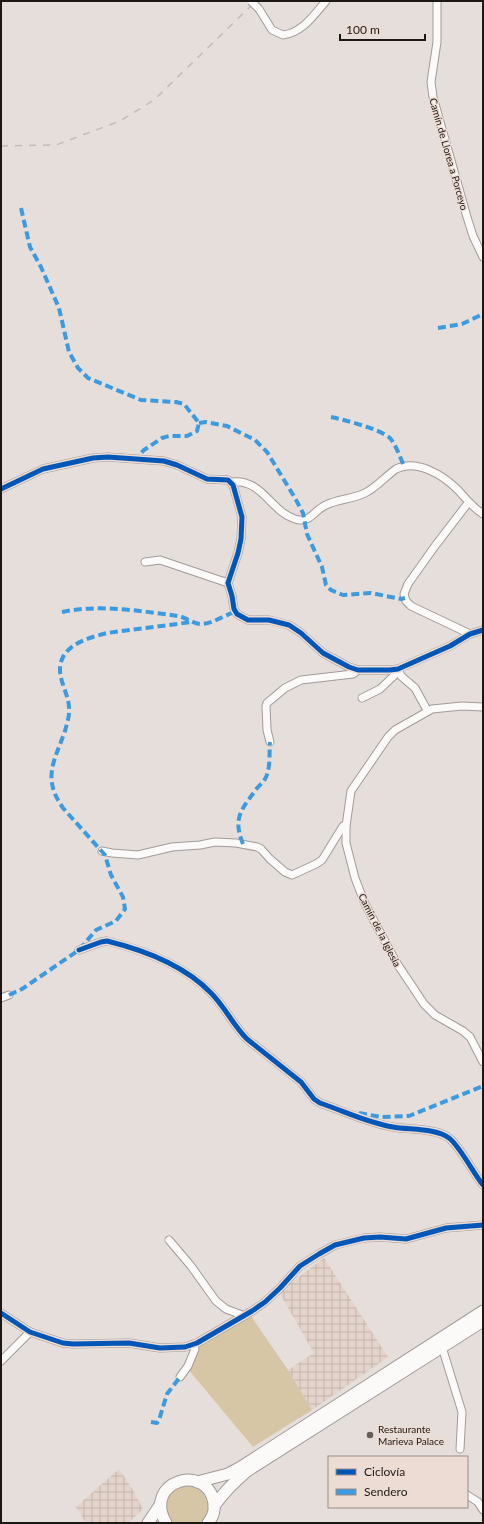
<svg xmlns="http://www.w3.org/2000/svg" width="484" height="1524" viewBox="0 0 484 1524" font-family="Lato,sans-serif">
<style>
.industrial{fill:url(#industrial-grid)}
.green{fill:#d6c6a5}
.lines{fill:none;stroke-linecap:round;stroke-linejoin:round}
.minor-casing{stroke:#a29b99;stroke-width:9}
.highway-casing{stroke:#a29b99;stroke-width:13}
.minor{stroke:#fbfaf9;stroke-width:7}
.highway{stroke:#fbfaf9;stroke-width:11}
.rail{stroke:#bfbdbc;stroke-width:1.5;stroke-dasharray:7 7;stroke-linecap:butt}
.minor-bridge-casing{stroke:#a29b99;stroke-width:9;stroke-linecap:butt}
.minor-bridge{stroke:#fbfaf9;stroke-width:7}
.quiet{stroke:#3c9adf;stroke-width:4;stroke-dasharray:8 4;stroke-linecap:butt}
.cycleway-casing{stroke:#ecdcd4;stroke-width:8}
.cycleway{stroke:#0057b8;stroke-width:5}
.poi-dot{fill:#645d5a;stroke:#ecdcd4;stroke-width:1.5}
.labels{text-anchor:middle;dominant-baseline:central;stroke-width:3;stroke-linejoin:round;paint-order:stroke}
.street-label{font-size:10px;fill:#1e1815;stroke:#ecdcd4}
.poi-label{font-size:10px;fill:#1e1815;stroke:#ecdcd4;text-anchor:start}
</style>
<defs>
<pattern id="industrial-grid" width="8" height="8" patternUnits="userSpaceOnUse"><rect width="8" height="8" fill="#e3d3ca"/><path d="M0 4h8M4 0v8" fill="none" stroke="#c2b4ad"/></pattern>
</defs>
<rect width="100%" height="100%" fill="#e6deda"/>
<g class="industrial">
<polygon points="324,1258 388,1357 312,1410 288,1370 314,1353 279,1292"/>
<polygon points="119,1469 133,1490 143,1509 128,1523 86,1523 76,1507"/>
</g>
<g class="green">
<polygon points="251,1316 288,1370 312,1410 253,1447 188,1369 197,1347"/>
<path d="M 186,1485 C 205,1487 218,1509 200,1523 L 174,1523 C 165,1516 162,1500 171,1492 C 175,1488 181,1487 186,1485 Z"/>
</g>
<g class="lines">
<g class="minor-casing">
<g id="minor">
<polyline points="437,1 437,42 431,82 433,97 467,217 473,236 483,257"/>
<path d="M 259,9 L 272,30 L 283,35 C 302,33 314,15 326,1"/>
<path d="M 231,482 C 262,478 270,511 295,519 C 310,524 314,510 326,505 C 338,499 353,499 365,493 C 376,488 386,476 396,469 C 417,459 443,475 458,490 C 466,499 472,507 483,514"/>
<polyline points="1,489 43,469 93,458 108,457 164,461 177,465 207,479 228,480 233,485 242,517 241,539 238,553 228,583 232,596 234,609 237,614 248,620 269,620 289,625 301,633 323,653 349,667 358,670 390,670 398,669 450,646 470,634 483,630"/>
<polyline points="468,503 435,546 408,584 404,594 406,601 411,606 470,634"/>
<polyline points="145,562 160,560 228,583"/>
<polyline points="398,669 401,676 415,688 427,710"/>
<polyline points="362,698 380,689 399,671"/>
<polyline points="483,707 462,706 432,709 395,730 388,737 351,791 346,826 346,843 355,878 365,904 396,962 424,1004 435,1015 463,1031 470,1037 483,1062"/>
<polyline points="270,742 267,730 266,706 267,703 285,688 301,680 353,674 358,670"/>
<polyline points="102,851 112,853 138,855 172,847 200,845 215,842 236,843 257,847 261,849 270,859 285,872 292,875 316,864 322,860 343,826 346,826"/>
<path d="M 79,950 L 101,942 L 107,941 C 144,950 184,965 211,993 C 225,1007 233,1025 247,1039 L 301,1082 L 314,1099 L 320,1103 C 344,1111 368,1123 393,1127 C 409,1130 436,1128 449,1138 C 459,1145 474,1174 483,1185"/>
<polyline points="1,998 9,995"/>
<polyline points="169,1240 191,1266 216,1301 226,1309 242,1315"/>
<polyline points="1,1313 30,1332 63,1343 73,1344 129,1343 160,1348 185,1347 197,1343 252,1311 265,1302 280,1288 300,1266 319,1254 335,1245 364,1238 380,1237 406,1239 446,1228 483,1225"/>
<polyline points="442,1347 462,1412 460,1449"/>
<polyline points="1,1361 30,1332"/>
<polyline points="180,1377 188,1366 195,1349 193,1345"/>
<polyline points="467,1495 478,1502 483,1510"/>
</g>
</g>
<g class="highway-casing">
<g id="highway">
<polyline points="197,1482 228,1474 241,1467 483,1311"/>
<path d="M 214,1506 C 224,1492 234,1482 247,1471 L 483,1321"/>
<polyline points="148,1523 160,1505"/>
<path d="M 166,1523 C 142,1481 207,1462 214,1503 C 215,1510 213,1517 208,1523"/>
</g>
</g>
<use href="#minor" class="minor"/>
<use href="#highway" class="highway"/>
<polyline class="rail" points="1,146 56,145 120,121 154,100 256,1"/>
<g class="minor-bridge-casing">
<polyline id="minor-bridge" points="251,1 259,9"/>
</g>
<use href="#minor-bridge" class="minor-bridge"/>
<g class="quiet">
<polyline points="21,208 30,247 41,267 59,308 69,352 78,368 88,378 141,400 176,402 184,404 199,423 197,431 187,436 169,436 162,438 144,450 140,454 139,459"/>
<polyline points="438,328 462,324 483,314"/>
<path d="M 331,417 C 345,420 380,429 390,438 C 396,445 400,457 404,466"/>
<polyline points="199,423 206,422 227,426 255,440 267,452 295,498 303,513 307,534 322,567 326,585 331,590 343,595 371,593 401,599 405,598"/>
<path d="M 62,612 C 98,604 142,611 178,616 C 186,617 193,624 201,624 C 213,624 224,615 235,612"/>
<path d="M 243,844 C 233,819 240,811 255,791 C 258,786 263,783 265,779 C 271,769 269,753 270,742"/>
<path d="M 9,995 L 22,989 L 79,950 L 96,930 L 116,921 L 125,909 L 123,897 L 111,875 L 105,855 L 63,808 C 42,778 54,762 65,731 C 67,723 70,715 69,707 C 68,690 54,675 63,657 C 71,642 92,637 107,633 L 192,622"/>
<polyline points="359,1113 381,1117 409,1116 483,1086"/>
<polyline points="151,1422 157,1423 159,1420 167,1394 180,1377"/>
</g>
<g class="cycleway-casing">
<g id="cycleway">
<polyline points="1,489 43,469 93,458 108,457 164,461 177,465 207,479 228,480 233,485 242,517 241,539 238,553 228,583 232,596 234,609 237,614 248,620 269,620 289,625 301,633 323,653 349,667 358,670 390,670 398,669 450,646 470,634 483,630"/>
<path d="M 79,950 L 101,942 L 107,941 C 144,950 184,965 211,993 C 225,1007 233,1025 247,1039 L 301,1082 L 314,1099 L 320,1103 C 344,1111 368,1123 393,1127 C 409,1130 436,1128 449,1138 C 459,1145 474,1174 483,1185"/>
<polyline points="1,1313 30,1332 63,1343 73,1344 129,1343 160,1348 185,1347 197,1343 252,1311 265,1302 280,1288 300,1266 319,1254 335,1245 364,1238 380,1237 406,1239 446,1228 483,1225"/>
</g>
</g>
<use href="#cycleway" class="cycleway"/>
</g>
<circle class="poi-dot" cx="370" cy="1435" r="4"/>
<g class="labels">
<g class="street-label">
<text transform="translate(449 154) rotate(74)">Camín de Llorea a Porceyo</text>
<text transform="translate(380 930) rotate(63)">Camín de la Iglesia</text>
</g>
<g class="poi-label">
<text x="378" y="1429">Restaurante<tspan x="378" dy="12">Marieva Palace</tspan></text>
</g>
</g>
<rect width="484" height="1524" fill="none" stroke="#1e1815" stroke-width="4"/>
<rect x="328" y="1456" width="140" height="52" fill="#ecdcd4" stroke="#9a8e88"/>
<rect x="336" y="1469" width="20" height="6" fill="#0057b8" stroke="#9a8e88"/>
<text x="364" y="1476" font-size="12" fill="#1e1815">Ciclovía</text>
<rect x="336" y="1489" width="20" height="6" fill="#3c9adf" stroke="#9a8e88"/>
<text x="364" y="1496" font-size="12" fill="#1e1815">Sendero</text>
<path d="M340 34v6h85v-6" fill="none" stroke="#1e1815" stroke-width="2"/>
<text x="346" y="34" font-size="12" fill="#1e1815" stroke="#ecdcd4" stroke-width="3" paint-order="stroke">100 m</text>
</svg>
